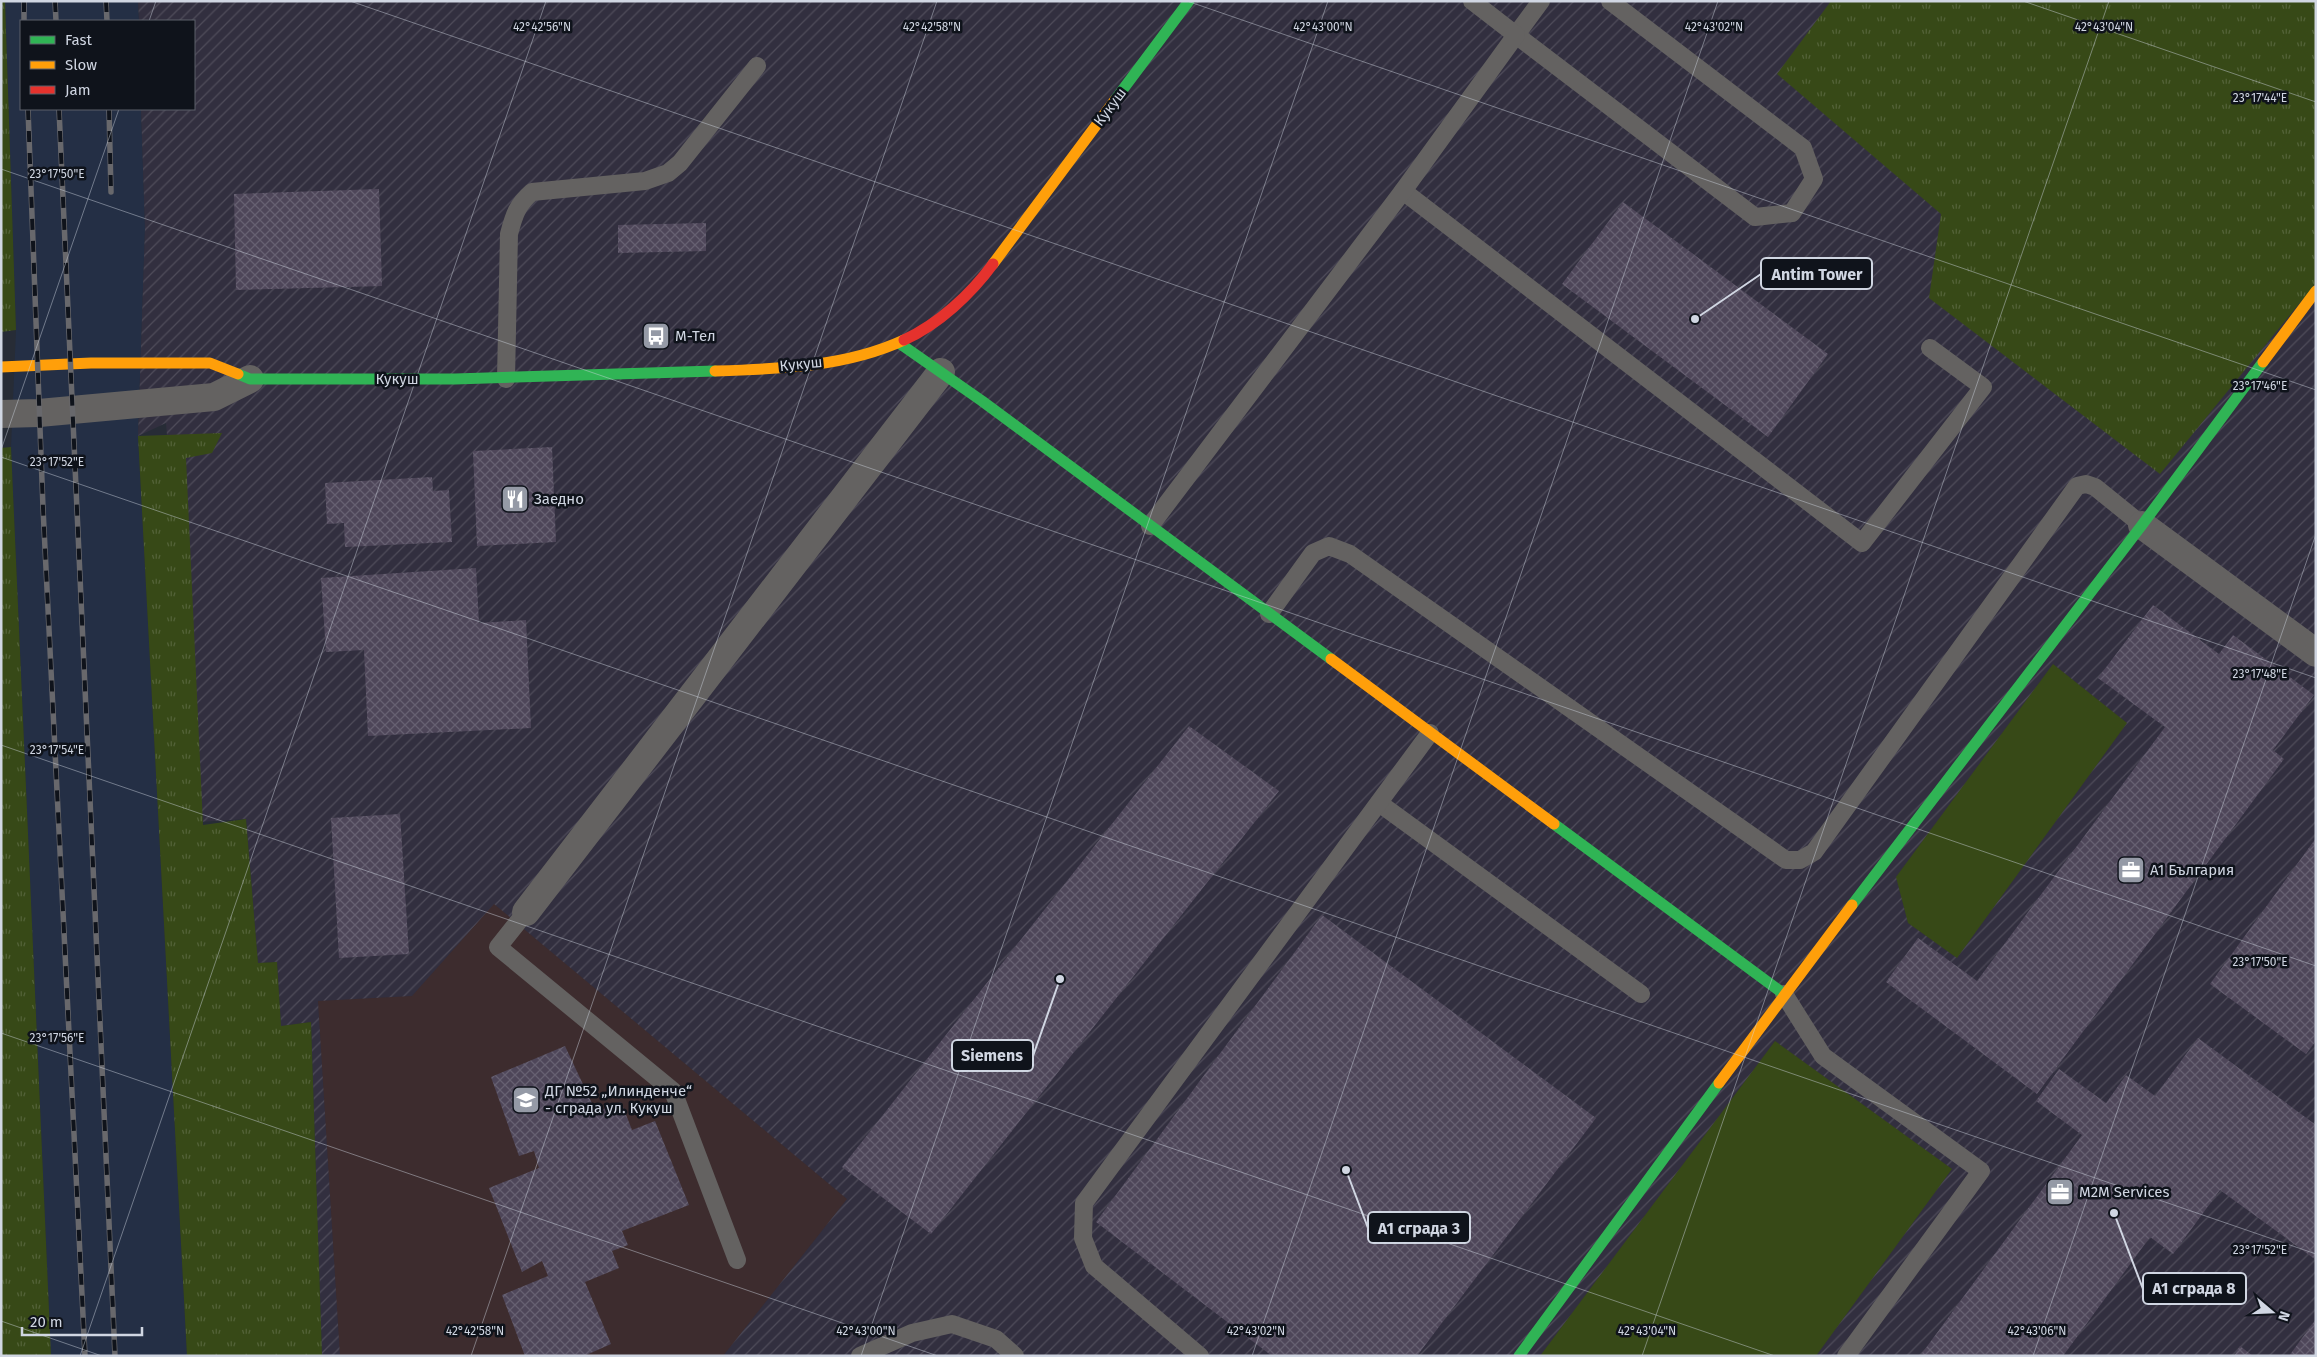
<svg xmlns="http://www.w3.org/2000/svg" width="2317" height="1357" viewBox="0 0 2317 1357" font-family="'Fira Sans',sans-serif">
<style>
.built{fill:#242f45}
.industrial{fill:url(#industrial-furrows)}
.education{fill:#3d2c2e}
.grass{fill:url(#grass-tufts)}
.green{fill:#374917}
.building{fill:url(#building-cross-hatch)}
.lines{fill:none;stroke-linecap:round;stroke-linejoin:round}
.lane{stroke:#646261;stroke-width:18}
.street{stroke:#646261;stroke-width:28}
.fast{stroke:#30b455;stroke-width:11}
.slow{stroke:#ff9f0a;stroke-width:11}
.jam{stroke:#e5322d;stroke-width:11}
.rail-casing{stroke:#68686c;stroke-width:5.5}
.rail{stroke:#0f131b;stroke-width:4;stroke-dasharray:11;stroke-linecap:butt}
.ticks{fill:none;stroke:#d0d6e2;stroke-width:1;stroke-opacity:0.45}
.labels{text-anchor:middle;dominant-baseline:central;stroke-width:5;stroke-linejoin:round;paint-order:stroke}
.street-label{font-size:15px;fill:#d0d6e2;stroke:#0f131b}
.poi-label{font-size:15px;fill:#d0d6e2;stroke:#0f131b;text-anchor:start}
.ticks-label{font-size:12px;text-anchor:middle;fill:#d0d6e2;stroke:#0f131b;stroke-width:5;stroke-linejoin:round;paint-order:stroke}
.leader{fill:none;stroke:#d0d6e2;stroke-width:2}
.callout-dot{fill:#d0d6e2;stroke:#0f131b;stroke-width:2}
.callout{fill:#0f131b;stroke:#d0d6e2;stroke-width:2}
.callout-label{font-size:16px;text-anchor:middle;font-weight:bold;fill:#d0d6e2}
</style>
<defs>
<pattern id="industrial-furrows" width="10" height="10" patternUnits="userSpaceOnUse" patternTransform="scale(1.25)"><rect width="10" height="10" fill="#322f3f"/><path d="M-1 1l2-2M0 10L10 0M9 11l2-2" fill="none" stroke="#4f4c5a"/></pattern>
<pattern id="grass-tufts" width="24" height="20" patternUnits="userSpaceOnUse" patternTransform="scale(1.25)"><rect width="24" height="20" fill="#374917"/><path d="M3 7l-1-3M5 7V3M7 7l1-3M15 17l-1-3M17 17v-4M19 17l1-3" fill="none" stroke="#536238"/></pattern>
<pattern id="building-cross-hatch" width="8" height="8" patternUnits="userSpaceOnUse" patternTransform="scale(1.25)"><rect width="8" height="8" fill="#4e4659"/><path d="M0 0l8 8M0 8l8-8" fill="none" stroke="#666071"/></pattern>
</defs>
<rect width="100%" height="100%" fill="#272c36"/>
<polygon class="built" points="5,1 138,1 139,21 21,21 21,109 141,109 145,228 138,436 187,1356 51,1356 11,447 16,330"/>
<polygon class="industrial" points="138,1 2316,1 2316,1356 322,1356 311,1022 281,1026 277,962 258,963 246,819 198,822 166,423 138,436 145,228 141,109 194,109 194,21 139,21"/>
<polygon class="education" points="494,904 847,1199 723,1356 340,1356 318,1001 412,996"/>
<g class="grass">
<polygon points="1,1 5,1 16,330 1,332"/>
<polygon points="1831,1 2316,1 2316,283 2160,474 1929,298 1941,214 1777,74"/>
<polygon points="222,433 212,453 186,458 203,825 246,819 258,963 277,962 281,1026 311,1022 322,1356 187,1356 138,436"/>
<polygon points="11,447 51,1356 2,1356 1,1344 1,448"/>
</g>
<g class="green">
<polygon points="2053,664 2127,723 1957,958 1908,923 1896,877"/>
<polygon points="1775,1041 1952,1169 1816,1356 1540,1356"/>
</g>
<g class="building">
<polygon points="379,189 382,286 236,290 234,194"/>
<polygon points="1623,202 1828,354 1768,437 1562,284"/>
<polygon points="706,223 706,251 618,253 618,225"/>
<polygon points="552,447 556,542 477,546 473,451"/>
<polygon points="432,477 433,491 449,490 452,542 345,547 344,523 327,524 325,483"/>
<polygon points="476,568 479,623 526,620 531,728 368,736 364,650 326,652 321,578"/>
<polygon points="2153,605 2219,654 2233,635 2314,695 2273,750 2284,759 2037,1094 1886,982 1918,938 1977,981 2165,727 2098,678"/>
<polygon points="1189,726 1279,791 931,1234 842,1167"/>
<polygon points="400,814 409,954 339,958 331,818"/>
<polygon points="2316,838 2316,1041 2306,1054 2210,984"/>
<polygon points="1322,915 1596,1118 1417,1356 1272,1356 1096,1222"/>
<polygon points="2198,1038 2316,1125 2316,1260 2220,1190 2173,1254 2150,1237 2063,1356 1920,1356 2082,1135 2036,1101 2059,1069 2106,1103 2126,1075 2155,1096"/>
<polygon points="565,1046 596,1112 621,1102 632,1130 655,1121 689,1205 622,1231 628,1245 612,1251 619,1268 585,1282 611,1344 584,1356 525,1356 502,1295 548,1276 542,1261 522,1272 489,1188 539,1168 534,1151 519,1156 491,1077"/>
<polygon points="2316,1319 2316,1356 2289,1356"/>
<polygon points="2240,1346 2253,1356 2234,1356"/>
</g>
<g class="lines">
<g class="lane">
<polyline points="1541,1 1516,35 1755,217 1792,213 1814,179 1803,148 1610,1"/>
<polyline points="1403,191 1862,543 1983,387 1930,348"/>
<path d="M 506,379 L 509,234 C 514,215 517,205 532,192 L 645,181 L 668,173 L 680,163 L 757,66"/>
<polyline points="1150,526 1403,191 1516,35 1472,1"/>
<polyline points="1269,614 1313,553 1329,546 1350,554 1786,860 1800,860 1814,852 2077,486 2086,484 2095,487 2142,525"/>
<polyline points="1379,803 1641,994"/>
<polyline points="526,912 498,947 673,1091 737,1260"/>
<polyline points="1784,994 1823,1056 1981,1171 1846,1356"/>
<polyline points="860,1356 912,1333 952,1324 996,1339 1015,1356"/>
<polyline points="1200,1356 1094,1266 1083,1238 1084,1203 1430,733"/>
</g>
<g class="street">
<polyline points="1,414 39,413 214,397 250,379"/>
<polyline points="2142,525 2316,653"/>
<polyline points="526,912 941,372"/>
</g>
<g class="fast">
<polyline points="1115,100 1189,1"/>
<polyline points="899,343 982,401 1331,659"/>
<polyline points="238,374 250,379 455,379 715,371"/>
<polyline points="1554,824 1784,994"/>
<polyline points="1852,905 2142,525 2263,362"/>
<polyline points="1519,1356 1719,1083"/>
</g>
<g class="slow">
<polyline points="993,264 1115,100"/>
<polyline points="2263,362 2316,291"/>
<polyline points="1,367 91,363 210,363 238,374"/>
<path d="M 715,371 C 778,369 846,367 904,340"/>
<polyline points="1331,659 1554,824"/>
<polyline points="1719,1083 1852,905"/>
</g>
<path class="jam" d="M 904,340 C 939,324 971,294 993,264"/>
<g class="rail-casing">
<g id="rail">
<polyline points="24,1 24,21"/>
<polyline points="55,1 56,21"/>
<polyline points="106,1 107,21"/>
<polyline points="28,109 43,508 85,1356"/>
<polyline points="59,109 115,1356"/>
<polyline points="109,109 111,192"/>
</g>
</g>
<use href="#rail" class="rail"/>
</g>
<path class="ticks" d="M 350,1 L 2316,678M 1187,1 L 2316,390M 2023,1 L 2316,102M 149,21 L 156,1M 1,169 L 2316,966M 1,450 L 119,109M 1,457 L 2316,1254M 1,745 L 1775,1356M 1,1033 L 938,1356M 1,1321 L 102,1356M 80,1356 L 546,1M 471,1356 L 937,1M 861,1356 L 1328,1M 1252,1356 L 1718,1M 1642,1356 L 2109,1M 2033,1356 L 2316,534"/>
<defs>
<g id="bus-square" transform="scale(1.4375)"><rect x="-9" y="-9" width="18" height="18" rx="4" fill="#959aa6" stroke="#0f131b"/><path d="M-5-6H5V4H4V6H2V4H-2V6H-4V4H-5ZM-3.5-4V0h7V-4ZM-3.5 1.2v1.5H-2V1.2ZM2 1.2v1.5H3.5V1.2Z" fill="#fff"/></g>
<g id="restaurant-square" transform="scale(1.4375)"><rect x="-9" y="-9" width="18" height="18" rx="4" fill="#959aa6" stroke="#0f131b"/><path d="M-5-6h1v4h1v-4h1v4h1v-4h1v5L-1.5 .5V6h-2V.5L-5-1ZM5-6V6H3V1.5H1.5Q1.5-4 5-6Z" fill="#fff"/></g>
<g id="office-square" transform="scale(1.4375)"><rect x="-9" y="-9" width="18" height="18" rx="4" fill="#959aa6" stroke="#0f131b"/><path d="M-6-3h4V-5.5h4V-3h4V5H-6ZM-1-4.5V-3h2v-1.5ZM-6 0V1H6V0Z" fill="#fff"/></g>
<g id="school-square" transform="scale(1.4375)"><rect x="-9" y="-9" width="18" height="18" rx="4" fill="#959aa6" stroke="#0f131b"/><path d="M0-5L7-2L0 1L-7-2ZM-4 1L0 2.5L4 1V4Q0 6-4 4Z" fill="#fff"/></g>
</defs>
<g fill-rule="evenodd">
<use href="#bus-square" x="656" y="336"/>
<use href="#restaurant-square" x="515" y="499"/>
<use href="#office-square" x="2131" y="870"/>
<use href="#school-square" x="526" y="1100"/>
<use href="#office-square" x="2060" y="1192"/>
</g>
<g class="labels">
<g class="street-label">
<text transform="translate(1110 107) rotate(-53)">Кукуш</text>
<text transform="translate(801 364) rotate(-6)">Кукуш</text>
<text x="397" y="379">Кукуш</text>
</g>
<g class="poi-label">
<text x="675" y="336">М-Тел</text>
<text x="534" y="499">Заедно</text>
<text x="2150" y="870">А1 България</text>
<text x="545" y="1091">ДГ №52 „Илинденче“<tspan x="545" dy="17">- сграда ул. Кукуш</tspan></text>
<text x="2079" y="1192">M2M Services</text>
</g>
</g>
<g class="ticks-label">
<text x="542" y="31">42°42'56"N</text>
<text x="932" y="31">42°42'58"N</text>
<text x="1323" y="31">42°43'00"N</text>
<text x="1714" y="31">42°43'02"N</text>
<text x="2104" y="31">42°43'04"N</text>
<text x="2260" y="102">23°17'44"E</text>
<text x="57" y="178">23°17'50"E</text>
<text x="2260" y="390">23°17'46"E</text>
<text x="57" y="466">23°17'52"E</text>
<text x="2260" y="678">23°17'48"E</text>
<text x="57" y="754">23°17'54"E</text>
<text x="2260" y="966">23°17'50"E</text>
<text x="57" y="1042">23°17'56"E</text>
<text x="2260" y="1254">23°17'52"E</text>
<text x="475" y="1335">42°42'58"N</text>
<text x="866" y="1335">42°43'00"N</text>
<text x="1256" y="1335">42°43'02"N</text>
<text x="1647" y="1335">42°43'04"N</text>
<text x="2037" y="1335">42°43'06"N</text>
</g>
<path class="leader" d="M1695 319L1761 274M1060 979L1033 1056M1346 1170L1368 1228M2114 1213L2143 1289"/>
<g class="callout-dot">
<circle cx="1695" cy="319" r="5"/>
<circle cx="1060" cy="979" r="5"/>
<circle cx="1346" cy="1170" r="5"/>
<circle cx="2114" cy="1213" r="5"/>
</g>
<g class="callout">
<rect x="1761" y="258" width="111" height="31" rx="5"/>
<rect x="952" y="1040" width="81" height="31" rx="5"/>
<rect x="1368" y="1212" width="102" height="31" rx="5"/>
<rect x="2143" y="1273" width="103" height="31" rx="5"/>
</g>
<g class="callout-label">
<text x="1817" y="280">Antim Tower</text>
<text x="992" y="1061">Siemens</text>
<text x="1419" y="1234">А1 сграда 3</text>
<text x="2194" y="1294">А1 сграда 8</text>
</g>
<rect width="2317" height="1357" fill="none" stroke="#d0d6e2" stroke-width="5"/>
<rect x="20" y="20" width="175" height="90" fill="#0f131b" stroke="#5c616b"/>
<rect x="30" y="36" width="25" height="8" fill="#30b455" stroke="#5c616b"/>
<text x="65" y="45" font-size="15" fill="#d0d6e2">Fast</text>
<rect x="30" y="61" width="25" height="8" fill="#ff9f0a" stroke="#5c616b"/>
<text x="65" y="70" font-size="15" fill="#d0d6e2">Slow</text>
<rect x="30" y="86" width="25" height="8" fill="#e5322d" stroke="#5c616b"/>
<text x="65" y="95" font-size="15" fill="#d0d6e2">Jam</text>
<g transform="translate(2272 1312) rotate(109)" stroke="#0f131b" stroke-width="4" paint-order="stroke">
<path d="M0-4L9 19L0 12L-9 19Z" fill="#d0d6e2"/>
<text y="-8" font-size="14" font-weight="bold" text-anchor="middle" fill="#d0d6e2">N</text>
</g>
<path d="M22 1327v8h120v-8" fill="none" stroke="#d0d6e2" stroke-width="2.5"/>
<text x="30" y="1327" font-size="15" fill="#d0d6e2" stroke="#0f131b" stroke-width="4" paint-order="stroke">20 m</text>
</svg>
